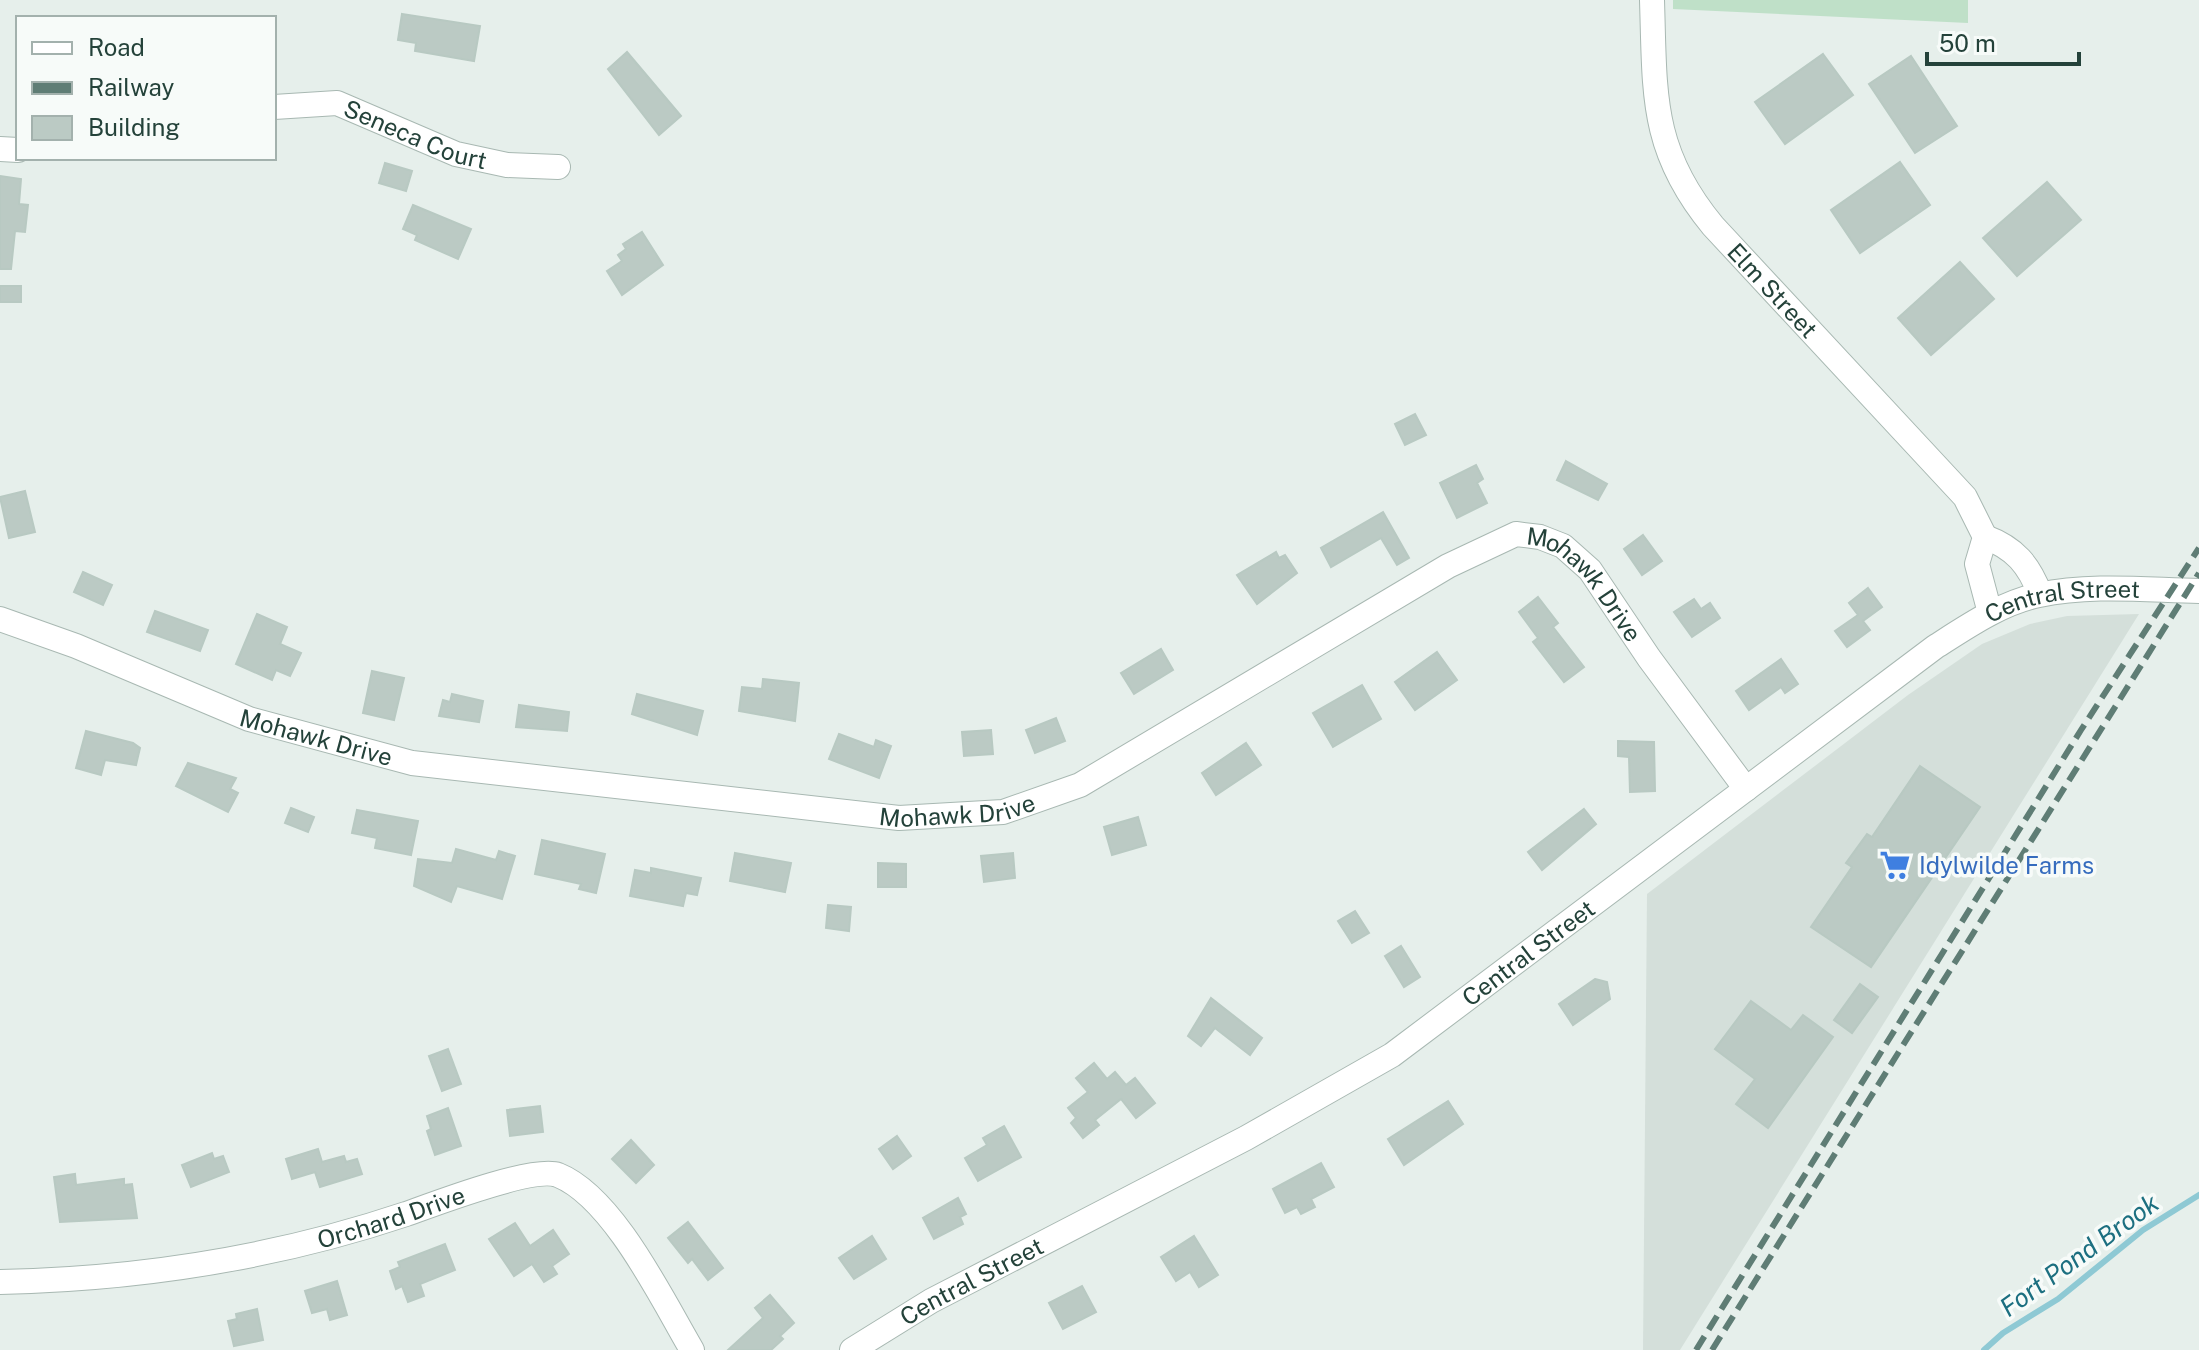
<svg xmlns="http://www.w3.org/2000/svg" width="2199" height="1350" viewBox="0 0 2199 1350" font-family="'Public Sans',sans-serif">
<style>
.built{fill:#d4dfda}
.green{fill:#bfe0c8}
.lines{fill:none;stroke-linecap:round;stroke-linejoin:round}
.stream{stroke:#8ec9d4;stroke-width:6}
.building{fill:#bbcac4;stroke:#b8c9c2;stroke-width:2}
.minor-casing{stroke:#a8b8b2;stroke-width:26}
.minor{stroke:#fff;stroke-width:24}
.rail{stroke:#5f7d75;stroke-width:6;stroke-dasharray:16 8;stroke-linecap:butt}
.labels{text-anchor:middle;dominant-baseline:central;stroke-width:7;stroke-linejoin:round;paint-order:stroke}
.street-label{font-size:24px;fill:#24423a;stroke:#f7fbf9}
.shop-label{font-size:24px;fill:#366cbe;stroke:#f7fbf9;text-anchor:start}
.water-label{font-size:26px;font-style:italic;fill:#1c6f80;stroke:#f7fbf9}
</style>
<rect width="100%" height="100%" fill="#e6efeb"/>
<polygon class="built" points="2139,614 1680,1350 1643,1350 1647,894 1908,695 1982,644 2030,624 2067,616"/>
<polygon class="green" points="1673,0 1968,0 1968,23 1673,9"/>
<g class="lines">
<polyline class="stream" points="1984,1350 2003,1333 2058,1299 2143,1230 2199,1195"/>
</g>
<g class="building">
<polygon points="402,14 480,26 474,61 415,51 416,43 398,40"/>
<polygon points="627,52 681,116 659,135 608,69"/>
<polygon points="1823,54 1853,95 1785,144 1755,102"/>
<polygon points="1911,56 1957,126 1915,153 1869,84"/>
<polygon points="1900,162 1930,205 1860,253 1831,210"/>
<polygon points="385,163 412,171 406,191 379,183"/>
<polygon points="0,176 21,179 19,204 28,205 25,232 15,231 11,269 0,269"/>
<polygon points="2047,182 2081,220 2017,276 1983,238"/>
<polygon points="413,205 471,229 458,259 415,240 417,235 403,229"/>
<polygon points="642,232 663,265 622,295 607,271 622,261 618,255 626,249 623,244"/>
<polygon points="1960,262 1994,299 1931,355 1898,318"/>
<rect x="0" y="286" width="21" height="16"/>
<polygon points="1415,414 1426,435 1405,445 1395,424"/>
<polygon points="1566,461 1607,484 1598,500 1557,480"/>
<polygon points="1476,465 1483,479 1477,483 1487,503 1457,518 1440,483"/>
<polygon points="25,491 35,532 9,538 0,497"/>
<polygon points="1383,512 1409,558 1397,565 1381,538 1331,567 1321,548"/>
<polygon points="1643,535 1662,561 1642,575 1624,549"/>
<polygon points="1276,552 1279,558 1285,555 1297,573 1257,604 1237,575"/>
<polygon points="83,572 112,585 103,605 74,592"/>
<polygon points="1868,588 1882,607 1863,621 1870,630 1847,647 1835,631 1858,615 1849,603"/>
<polygon points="1538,597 1558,623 1553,627 1584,667 1564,682 1533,642 1538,638 1519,612"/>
<polygon points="1694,599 1701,609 1710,603 1720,618 1692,637 1674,612"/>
<polygon points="155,611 208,630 200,651 147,632"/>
<polygon points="257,614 287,627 280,644 301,653 290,676 276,670 272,680 236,664"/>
<polygon points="1161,649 1173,670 1134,694 1121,673"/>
<polygon points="1437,652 1457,680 1415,710 1395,682"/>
<polygon points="1781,659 1798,684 1785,693 1781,687 1749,710 1736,691"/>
<polygon points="372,671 404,678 394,720 363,713"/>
<polygon points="763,679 799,683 795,721 739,711 742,687 762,689"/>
<polygon points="1362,685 1381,719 1333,747 1313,713"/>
<polygon points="452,694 483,701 479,722 439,716 443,700 450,702"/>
<polygon points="637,694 703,711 697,735 632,714"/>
<polygon points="519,705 569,712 567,731 516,727"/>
<polygon points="1056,718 1065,741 1035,753 1026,730"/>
<polygon points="991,730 993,754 964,756 962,732"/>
<polygon points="86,731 133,743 140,748 136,765 105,760 101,775 76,768"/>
<polygon points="839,734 874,747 876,740 891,746 879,778 829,759"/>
<polygon points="1618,741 1654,742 1655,791 1630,792 1629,757 1618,756"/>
<polygon points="1246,743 1261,765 1216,795 1202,773"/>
<polygon points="188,763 236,778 230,789 238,793 228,812 176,786"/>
<polygon points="1920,766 1980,807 1871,967 1811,927 1852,867 1846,863 1867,834 1872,837"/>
<polygon points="291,808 314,817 308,832 285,823"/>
<polygon points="1584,809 1596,824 1542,870 1528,852"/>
<polygon points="357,810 418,821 411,855 375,848 377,838 352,833"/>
<polygon points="1138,817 1146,845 1112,855 1104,827"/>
<polygon points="542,840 605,854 596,893 579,889 581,884 535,874"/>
<polygon points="456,849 496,860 499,851 515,856 502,899 457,886 451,902 414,886 418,859 452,863"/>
<polygon points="735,853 791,863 785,892 730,881"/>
<polygon points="1013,853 1015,878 984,882 981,856"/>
<polygon points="878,863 906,864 906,887 878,887"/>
<polygon points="651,868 701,878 697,895 686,893 683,906 630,896 635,870 651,873"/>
<polygon points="828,905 851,907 849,931 826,928"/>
<polygon points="1355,911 1369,933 1352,943 1338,921"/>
<polygon points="1401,946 1420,977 1404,987 1385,956"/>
<polygon points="1595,979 1607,982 1610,999 1573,1025 1559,1004"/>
<polygon points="1860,984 1878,997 1852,1033 1834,1020"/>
<polygon points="1211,998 1262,1038 1250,1055 1215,1028 1201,1046 1188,1036"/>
<polygon points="1751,1001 1791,1030 1803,1015 1833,1037 1768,1128 1736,1104 1755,1079 1715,1049"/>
<polygon points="448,1049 461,1084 442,1091 429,1056"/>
<polygon points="1094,1063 1107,1079 1115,1072 1126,1085 1135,1078 1155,1103 1136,1118 1121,1099 1095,1120 1099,1125 1083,1138 1071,1123 1076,1118 1068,1108 1088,1092 1076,1078"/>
<polygon points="1448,1101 1463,1124 1404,1165 1388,1139"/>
<polygon points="540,1106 543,1132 510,1136 507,1110"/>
<polygon points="448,1108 461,1146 435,1155 427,1131 431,1129 427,1116"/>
<polygon points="1004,1126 1021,1157 978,1181 965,1158 987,1145 983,1138"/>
<polygon points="897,1136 911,1156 893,1169 879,1149"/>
<polygon points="631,1140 654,1165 636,1183 612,1159"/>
<polygon points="318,1149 322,1162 344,1156 346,1162 357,1159 362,1174 320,1187 315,1172 292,1179 286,1159"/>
<polygon points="212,1153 214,1159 223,1156 229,1172 191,1187 182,1165"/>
<polygon points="1321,1163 1334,1187 1311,1199 1315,1207 1301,1214 1297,1207 1285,1213 1273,1189"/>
<polygon points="75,1174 76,1185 124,1179 124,1185 132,1184 137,1218 60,1222 54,1177"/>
<polygon points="958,1198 966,1214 960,1217 963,1224 934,1239 923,1218"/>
<polygon points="688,1222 723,1268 708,1280 692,1259 688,1263 668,1238"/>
<polygon points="515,1223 530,1246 553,1230 569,1254 552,1266 557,1274 544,1282 532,1264 514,1276 489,1239"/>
<polygon points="872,1236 886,1259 854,1279 839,1258"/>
<polygon points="1194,1236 1218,1275 1199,1287 1190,1272 1176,1281 1161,1257"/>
<polygon points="445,1244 455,1270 420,1284 424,1296 408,1302 402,1286 396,1289 390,1271 400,1267 398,1262"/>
<polygon points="337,1281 347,1315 330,1320 327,1309 312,1313 305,1291"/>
<polygon points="1082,1286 1096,1312 1063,1329 1049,1303"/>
<polygon points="770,1295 794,1323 780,1336 783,1339 771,1350 728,1350 763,1318 755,1308"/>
<polygon points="257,1309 263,1340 234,1346 228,1321 237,1319 236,1314"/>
</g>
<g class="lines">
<g class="minor-casing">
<g id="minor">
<path id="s1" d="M 1652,0 C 1655,94 1650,150 1713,226 L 1965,497 L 1985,537 L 1977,564 L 1990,613"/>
<path id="s2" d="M 274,107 L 337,103 L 456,154 L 507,165 L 558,167"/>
<polyline points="0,149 18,150"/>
<path d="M 1985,537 C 2015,548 2029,565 2040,594"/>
<path id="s3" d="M 0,619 L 76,646 L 249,719 L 412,763 L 899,818 L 1003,812 L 1080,785 L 1448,566 L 1516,534 L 1540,537 L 1563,546 L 1590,570 L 1649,658 L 1746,789"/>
<path id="s4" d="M 0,1282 C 138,1279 275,1258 406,1214 C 434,1204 533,1166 558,1175 C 613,1197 662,1299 692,1350"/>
<path id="s5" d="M 852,1350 L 931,1301 L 1246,1138 L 1392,1055 L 1935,647 C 1968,626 2001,603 2039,595 C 2091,584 2146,590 2199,591"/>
</g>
</g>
<use href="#minor" class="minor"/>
<g class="rail">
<polyline points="1696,1350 2081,730 2199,548"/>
<polyline points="1712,1350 2199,573"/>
</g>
</g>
<defs>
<g id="supermarket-bare" transform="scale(2.4)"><path d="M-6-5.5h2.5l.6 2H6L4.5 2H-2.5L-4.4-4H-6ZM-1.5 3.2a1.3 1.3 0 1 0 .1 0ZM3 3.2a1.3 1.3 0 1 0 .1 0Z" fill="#3f7fe0" stroke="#f7fbf9" stroke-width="2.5" paint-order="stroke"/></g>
</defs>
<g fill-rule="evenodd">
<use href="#supermarket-bare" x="1895" y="865"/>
</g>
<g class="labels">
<g class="street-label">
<text stroke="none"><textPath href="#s2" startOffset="148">Seneca Court</textPath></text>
<text stroke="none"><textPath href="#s1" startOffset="328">Elm Street</textPath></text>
<text stroke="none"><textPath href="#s3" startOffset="1706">Mohawk Drive</textPath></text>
<text stroke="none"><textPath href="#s5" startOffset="1434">Central Street</textPath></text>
<text stroke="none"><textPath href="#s3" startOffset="338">Mohawk Drive</textPath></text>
<text stroke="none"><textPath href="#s3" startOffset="986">Mohawk Drive</textPath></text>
<text stroke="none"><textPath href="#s5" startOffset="786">Central Street</textPath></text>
<text stroke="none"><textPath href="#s4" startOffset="398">Orchard Drive</textPath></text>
<text stroke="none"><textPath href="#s5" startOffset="138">Central Street</textPath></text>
</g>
<g class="shop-label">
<text x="1919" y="865">Idylwilde Farms</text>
</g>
<g class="water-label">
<text transform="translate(2079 1255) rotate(-36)">Fort Pond Brook</text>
</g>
</g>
<rect x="16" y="16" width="260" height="144" fill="#f7fbf9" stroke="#a3b1ad" stroke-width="2"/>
<rect x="32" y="42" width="40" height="12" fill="#ffffff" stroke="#a3b1ad" stroke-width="2"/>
<text x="88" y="56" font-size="24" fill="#24423a">Road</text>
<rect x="32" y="82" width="40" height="12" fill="#5f7d75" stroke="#a3b1ad" stroke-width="2"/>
<text x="88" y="96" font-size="24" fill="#24423a">Railway</text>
<rect x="32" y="116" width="40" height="24" fill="#bbcac4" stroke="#a3b1ad" stroke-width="2"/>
<text x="88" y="136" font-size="24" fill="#24423a">Building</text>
<path d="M1927 52v12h152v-12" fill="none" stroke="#24423a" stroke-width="4"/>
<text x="1939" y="52" font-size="24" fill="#24423a" stroke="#f7fbf9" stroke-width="6" paint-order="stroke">50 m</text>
</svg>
